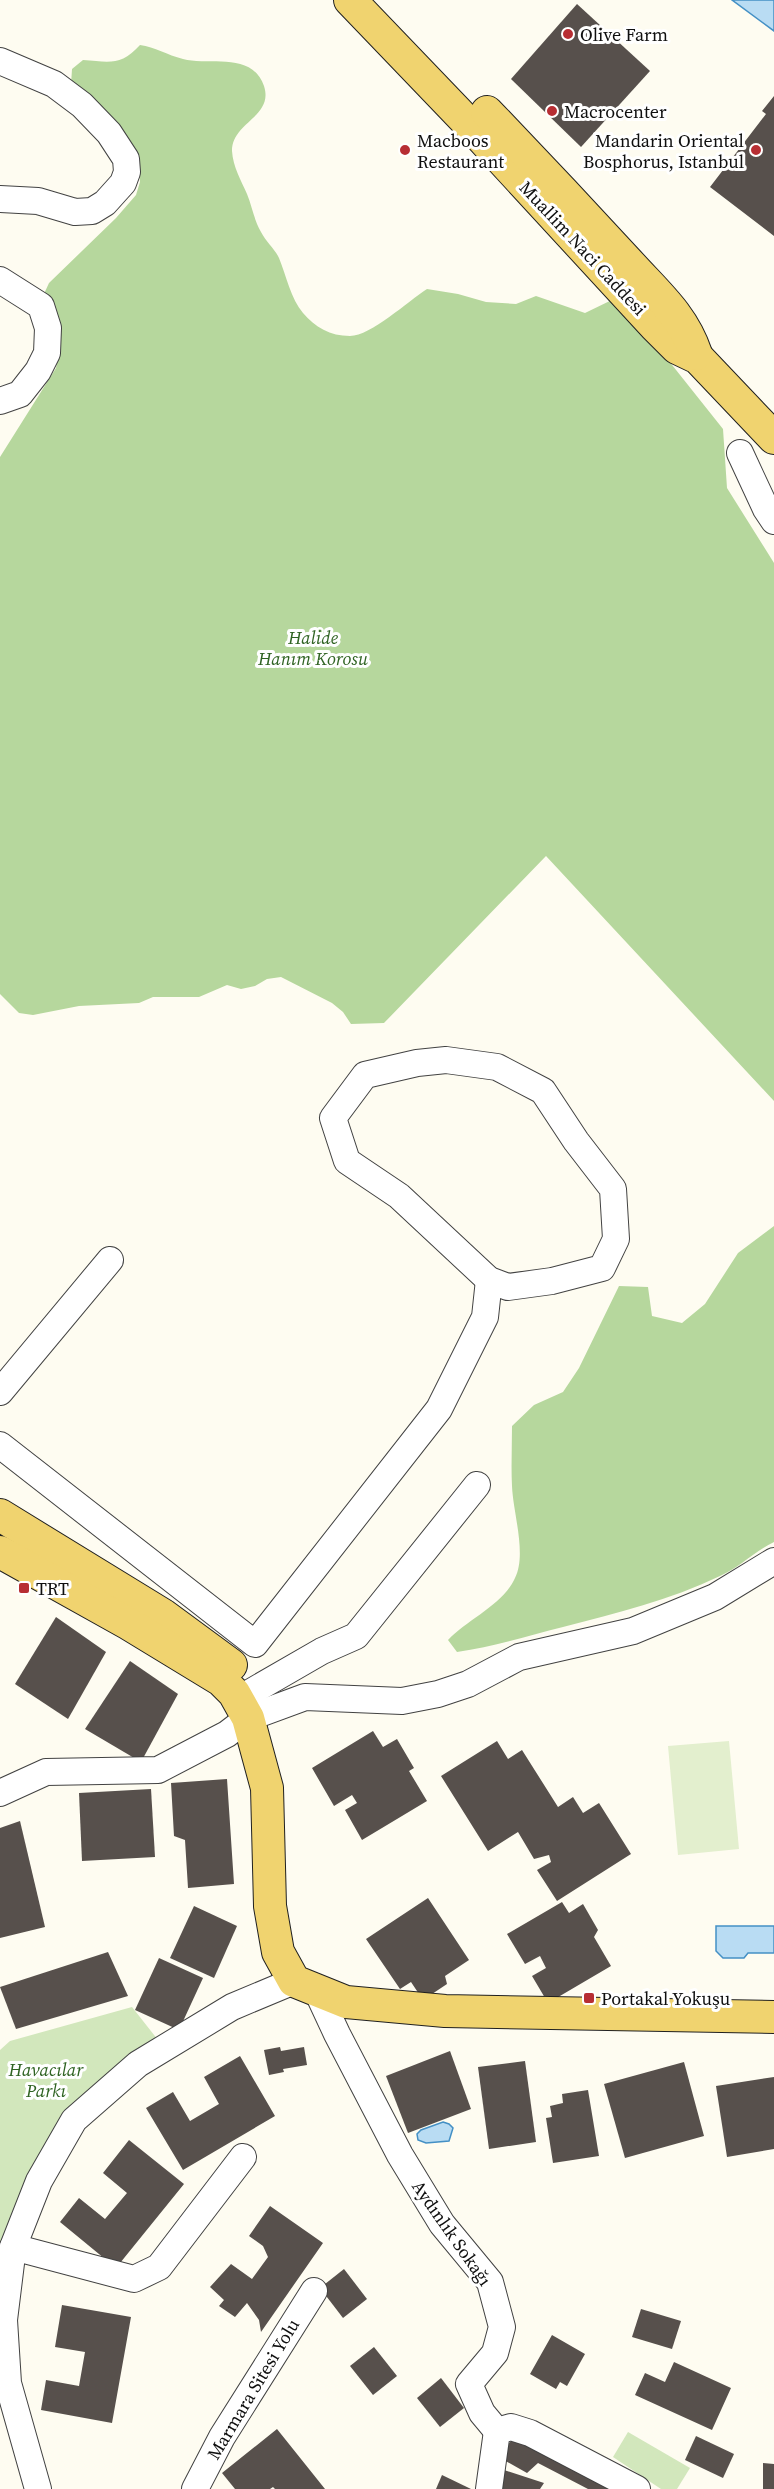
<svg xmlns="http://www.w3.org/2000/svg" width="774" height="2489" viewBox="0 0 774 2489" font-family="'Source Serif 4',serif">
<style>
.green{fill:#d2e7bc}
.forest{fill:#b6d79d}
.pitch{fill:#e3efce}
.water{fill:#b9dcf3;stroke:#4490c5;stroke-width:1.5}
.building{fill:#57504c}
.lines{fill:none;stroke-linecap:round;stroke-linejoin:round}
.minor-casing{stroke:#424242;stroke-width:28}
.major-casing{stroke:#202020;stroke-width:34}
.minor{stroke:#fff;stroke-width:26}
.major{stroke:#f0d36f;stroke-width:32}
.poi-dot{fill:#b72e33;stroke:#fff;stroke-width:2}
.labels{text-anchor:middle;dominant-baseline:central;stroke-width:6;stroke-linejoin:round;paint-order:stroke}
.poi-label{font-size:18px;fill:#0f0f0f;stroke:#fff;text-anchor:start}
.street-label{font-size:18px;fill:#0f0f0f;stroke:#fff}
.park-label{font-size:18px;font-style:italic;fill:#2f6322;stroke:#fff}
</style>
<rect width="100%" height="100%" fill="#fefcf1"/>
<g class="green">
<polygon points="132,2007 158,2040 73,2117 8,2255 0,2244 0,2050 10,2041"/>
<polygon points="628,2432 690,2468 677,2489 661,2489 613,2457"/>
</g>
<g class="forest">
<path d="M 140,45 C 155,47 167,55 183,59 C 209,66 252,51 264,86 C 274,117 232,122 232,151 C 233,167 241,180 247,194 C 252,206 254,220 261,232 C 266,242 275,249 279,258 C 286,275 291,299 303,313 C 315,327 330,336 350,336 C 371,336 408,301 427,289 L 458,294 L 486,302 L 516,304 L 536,296 L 585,313 L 618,297 L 723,429 L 727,488 L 774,563 L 774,1101 L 546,856 L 384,1023 L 351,1024 L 343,1012 L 332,1003 L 281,977 L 267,979 L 255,986 L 241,989 L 227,985 L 199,997 L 153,997 L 139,1003 L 79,1006 L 33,1015 L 19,1013 L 0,994 L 0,457 L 56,368 L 61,338 L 47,311 L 43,296 L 49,283 L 116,218 L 136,195 L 140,182 L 139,167 L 71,85 L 72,69 L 83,60 C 110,62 121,66 140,45 Z"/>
<path d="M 774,1226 L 774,1542 C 755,1551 740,1567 720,1576 C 670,1600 617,1613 563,1627 C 527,1636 493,1647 457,1652 L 448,1640 C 468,1619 503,1605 515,1578 C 527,1554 513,1513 512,1486 C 511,1467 512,1446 512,1426 L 534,1405 L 563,1392 L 579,1368 L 619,1286 L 648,1287 L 652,1316 L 682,1323 L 705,1304 L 738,1253 Z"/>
</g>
<polygon class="pitch" points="729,1741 739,1849 678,1855 668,1746"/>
<g class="water">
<polygon points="732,0 774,0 774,31"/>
<polygon points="716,1926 774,1926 774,1953 748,1953 744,1958 723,1958 716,1951"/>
<polygon points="443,2122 449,2124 453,2128 449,2141 426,2143 418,2140 417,2134 421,2130"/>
</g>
<g class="building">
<polygon points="577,4 650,71 581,147 511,79"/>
<polygon points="774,96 774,236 710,187 766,114 762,111"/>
<polygon points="56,1617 106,1652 68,1719 15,1684"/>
<polygon points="130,1661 178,1694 141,1762 85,1729"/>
<polygon points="373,1731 383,1747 397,1739 414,1768 409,1771 427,1801 362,1840 345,1810 357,1803 352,1795 334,1806 312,1768"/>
<polygon points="497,1741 508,1759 522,1750 558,1807 573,1797 583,1813 599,1803 631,1854 557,1901 537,1870 551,1862 549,1855 534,1859 518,1832 488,1851 441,1776"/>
<polygon points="227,1779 234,1884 188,1888 185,1840 174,1836 171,1783"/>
<polygon points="151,1789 155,1857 82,1861 79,1793"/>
<polygon points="20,1821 45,1927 0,1938 0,1828"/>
<polygon points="428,1898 469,1960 445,1976 447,1984 423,2000 411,1982 400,1989 366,1939"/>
<polygon points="562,1902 569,1913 583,1904 598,1930 594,1937 611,1966 548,2003 532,1976 546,1968 540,1956 525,1964 507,1934"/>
<polygon points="194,1906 237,1926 214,1978 170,1958"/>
<polygon points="108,1952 128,1996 16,2029 0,1987"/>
<polygon points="159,1958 203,1978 179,2030 135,2010"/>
<polygon points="280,2047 281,2051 304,2047 307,2065 283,2069 284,2072 269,2075 264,2050"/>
<polygon points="450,2051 471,2109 408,2133 386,2076"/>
<polygon points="240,2056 275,2116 183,2170 146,2108 173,2092 190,2121 219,2104 204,2077"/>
<polygon points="525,2061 536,2142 489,2149 478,2067"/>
<polygon points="684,2062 704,2136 625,2158 604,2084"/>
<polygon points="774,2077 774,2149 727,2157 716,2086"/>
<polygon points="588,2090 599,2156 553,2163 546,2118 552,2117 550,2106 563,2103 562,2094"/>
<polygon points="129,2140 184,2184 116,2268 60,2222 79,2198 105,2219 127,2193 103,2173"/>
<polygon points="270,2206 323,2243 261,2332 259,2320 247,2303 235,2317 219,2306 224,2300 210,2287 231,2264 252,2279 268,2257 263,2246 249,2236"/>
<polygon points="344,2269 367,2299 343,2318 320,2288"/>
<polygon points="62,2305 131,2317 112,2423 41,2410 46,2380 79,2386 85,2352 55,2347"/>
<polygon points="641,2309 681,2321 672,2349 632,2337"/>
<polygon points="552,2335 585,2354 567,2386 560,2382 556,2389 530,2374"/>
<polygon points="374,2347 397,2376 373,2395 350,2366"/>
<polygon points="674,2362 731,2388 712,2430 635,2395 645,2373 665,2382"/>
<polygon points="441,2378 464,2408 440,2427 417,2398"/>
<polygon points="277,2429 325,2489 275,2489 273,2487 270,2489 235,2489 222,2473"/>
<polygon points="517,2434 625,2489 588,2489 538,2463 527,2473 504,2460 504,2449"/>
<polygon points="696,2436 734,2454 723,2478 685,2460"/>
<polygon points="763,2463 774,2464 774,2489 763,2489"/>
<polygon points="501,2469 544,2483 540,2489 500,2489"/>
<polygon points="442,2475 471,2489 436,2489"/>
</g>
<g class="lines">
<g class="minor-casing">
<g id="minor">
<polyline points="0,61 54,84 82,105 109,133 126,159 127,172 123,183 105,203 92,211 75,212 38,201 0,199"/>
<polyline points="0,280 41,306 48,328 47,353 38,371 20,394 0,401"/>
<polyline points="740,453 766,509 774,521"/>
<polygon points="446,1060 497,1067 543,1091 576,1141 613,1189 616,1239 602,1268 552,1281 508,1287 489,1280 399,1196 347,1161 333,1118 365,1075 417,1063"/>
<polyline points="0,1392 110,1260"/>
<polyline points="0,1445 255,1644 439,1409 485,1317 489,1280"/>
<polyline points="251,1692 322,1651 356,1636 477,1485"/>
<polyline points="0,1793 46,1772 158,1770 227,1734 248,1718 305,1697 402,1701 438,1694 468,1684 519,1657 633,1631 715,1597 774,1561"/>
<polyline points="317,1991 337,2034 400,2155 442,2224 490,2282 502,2327 495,2353 469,2384 482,2413 497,2431 511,2427 530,2433 637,2489"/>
<polyline points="13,2247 134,2279 159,2267 243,2157"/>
<polyline points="38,2489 8,2383 4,2320 13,2247 39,2181 74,2120 138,2064 232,2007 294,1981"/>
<polyline points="195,2489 222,2437 314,2291"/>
<polyline points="489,2489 497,2431"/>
</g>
</g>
<g class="major-casing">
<g id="major">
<polyline points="350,0 469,124 655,326 677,348 698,358 774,438"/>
<path d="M 487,112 C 535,162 582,212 629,263 C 656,293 683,315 696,354"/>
<polyline points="0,1515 163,1615 231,1665"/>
<polyline points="0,1552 129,1624 221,1680 234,1693 248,1718 267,1788 270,1906 278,1952 294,1981 346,2002 445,2011 774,2017"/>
</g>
</g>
<use href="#minor" class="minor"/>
<use href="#major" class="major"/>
</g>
<g class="poi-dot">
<circle cx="568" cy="34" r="6"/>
<circle cx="552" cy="111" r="6"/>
<circle cx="405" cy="150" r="6"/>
<circle cx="756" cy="150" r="6"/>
<rect x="18" y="1582" width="12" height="12" rx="3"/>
<rect x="583" y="1992" width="12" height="12" rx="3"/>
</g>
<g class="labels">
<g class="poi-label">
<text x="580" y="34">Olive Farm</text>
<text x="564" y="111">Macrocenter</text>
<text x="417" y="140">Macboos<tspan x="417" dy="21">Restaurant</tspan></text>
<text x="744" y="140" text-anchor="end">Mandarin Oriental<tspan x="744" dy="21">Bosphorus, Istanbul</tspan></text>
<text x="36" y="1588">TRT</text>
<text x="601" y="1998">Portakal Yokuşu</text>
</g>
<g class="street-label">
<text transform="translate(583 248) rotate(47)">Muallim Naci Caddesi</text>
<text transform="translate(452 2233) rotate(55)">Aydınlık Sokağı</text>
<text transform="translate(253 2389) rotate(-59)">Marmara Sitesi Yolu</text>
</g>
<g class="park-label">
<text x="313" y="637">Halide<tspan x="313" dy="21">Hanım Korosu</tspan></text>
<text x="46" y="2069">Havacılar<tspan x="46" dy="21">Parkı</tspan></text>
</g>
</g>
</svg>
